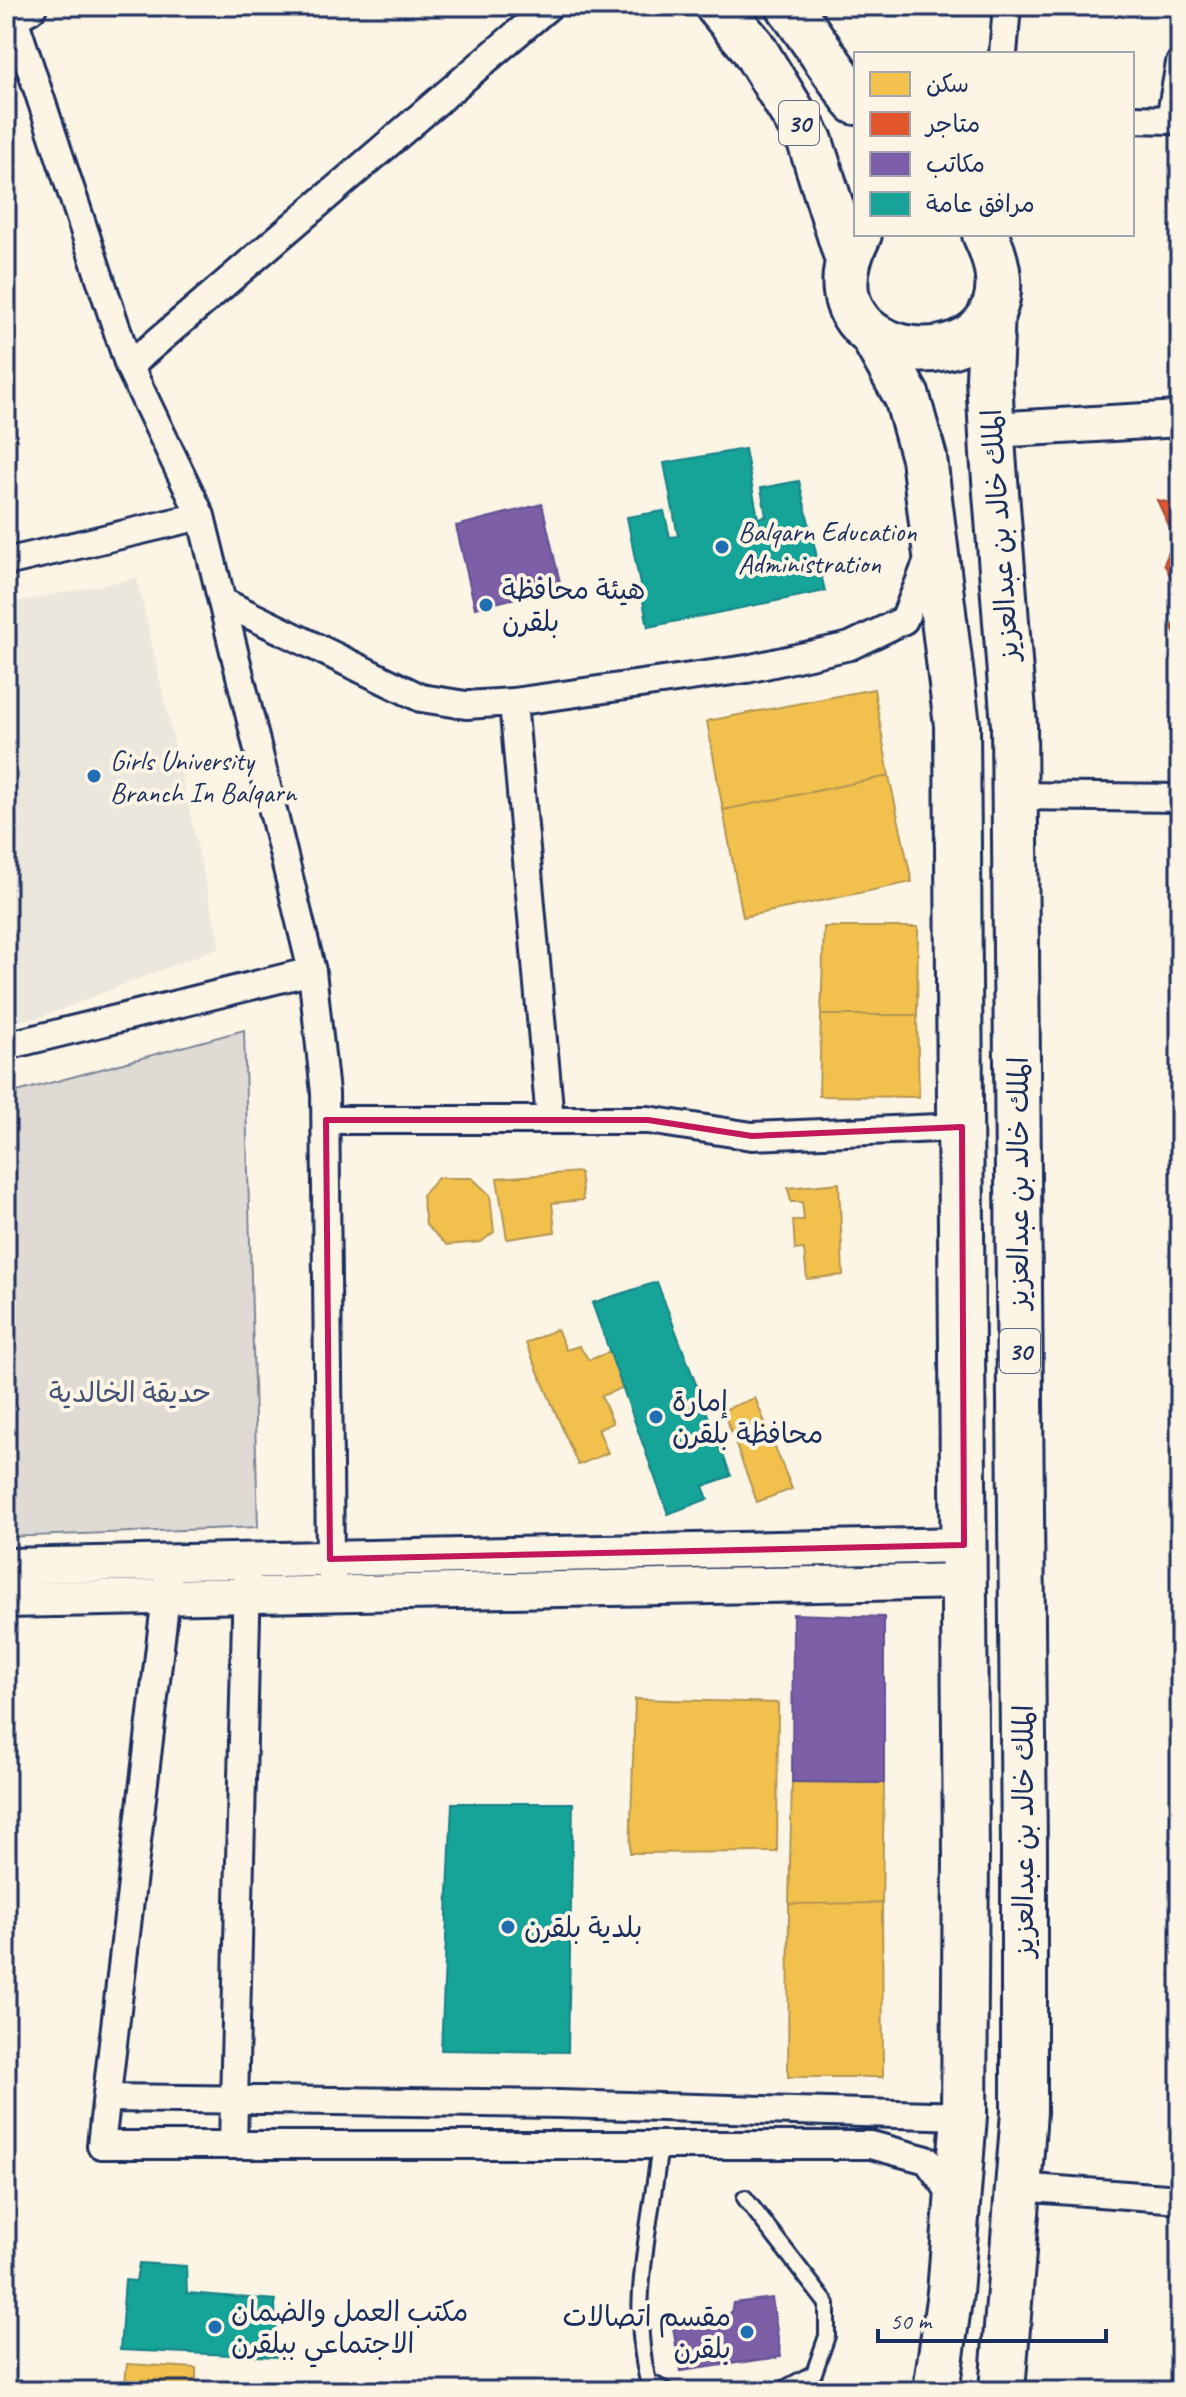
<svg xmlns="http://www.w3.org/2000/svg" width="1186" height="2397" font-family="Caveat,'Playpen Sans Arabic',sans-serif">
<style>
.built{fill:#ece7dc}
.green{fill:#dfdbd4;stroke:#7d8599;stroke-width:2}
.homes{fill:#f2c14e;stroke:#b29553;stroke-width:2}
.shops{fill:#e4572e;stroke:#a84b3c;stroke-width:2}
.offices{fill:#7b5ea7;stroke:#5e5091;stroke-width:2}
.public{fill:#17a398;stroke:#188087;stroke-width:2}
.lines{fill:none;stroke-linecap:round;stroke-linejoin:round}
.service-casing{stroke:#1b2f5e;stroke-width:20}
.minor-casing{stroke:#1b2f5e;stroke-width:32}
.tertiary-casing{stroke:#1b2f5e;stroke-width:40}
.trunk-casing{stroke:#1b2f5e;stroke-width:50}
.service{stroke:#fcf5e5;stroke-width:14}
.minor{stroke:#fcf5e5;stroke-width:26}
.tertiary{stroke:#fcf5e5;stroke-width:34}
.trunk{stroke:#fcf5e5;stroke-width:44}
.marked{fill:none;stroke:#c2185b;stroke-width:6;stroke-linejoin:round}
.poi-dot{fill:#1f6fb2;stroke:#fcf5e5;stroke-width:3}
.labels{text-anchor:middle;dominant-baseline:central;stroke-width:8;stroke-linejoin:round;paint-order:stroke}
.shield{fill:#fcf5e5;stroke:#5e6a86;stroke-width:2}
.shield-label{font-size:26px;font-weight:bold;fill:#1b2f5e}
.poi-label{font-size:28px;fill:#1b2f5e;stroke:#fcf5e5;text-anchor:start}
.street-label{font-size:28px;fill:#1b2f5e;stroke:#fcf5e5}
.park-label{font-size:28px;fill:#425176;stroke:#fcf5e5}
</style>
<rect width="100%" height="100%" fill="#fcf5e5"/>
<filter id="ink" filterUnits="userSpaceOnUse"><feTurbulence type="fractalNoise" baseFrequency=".0125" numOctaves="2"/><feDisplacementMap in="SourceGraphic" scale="16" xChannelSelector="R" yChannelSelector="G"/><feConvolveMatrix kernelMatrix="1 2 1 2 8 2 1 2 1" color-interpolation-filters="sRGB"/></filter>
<g filter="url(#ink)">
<path class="built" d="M137 578 220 947 44 1016 6 1023V604Z"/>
<path class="green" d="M244 1030 258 1527 6 1537V1095Z"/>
<path class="homes" d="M874 689 889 776 723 810 707 721Z
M889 776 912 882 743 917 723 810Z
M824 927H918L917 1015H821Z
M821 1015H917L919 1097 819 1096Z
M580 1172 583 1200 552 1203 555 1232 507 1239 497 1178Z
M438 1178H472L490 1195 494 1232 481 1242 447 1245 426 1225 422 1195Z
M839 1183 843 1275 807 1279 804 1249 795 1250 793 1220H804L802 1202H791L788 1188Z
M557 1329 566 1350 579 1346 589 1360 610 1352 622 1388 601 1396 613 1423 598 1429 608 1453 578 1465 526 1343Z
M755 1398 792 1489 757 1502 723 1410Z
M635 1699 778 1703 777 1852 630 1853Z
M792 1782 884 1783 882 1903 789 1904Z
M882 1903 883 2077H788L789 1904Z
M127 2364 196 2368V2391H124Z"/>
<path class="shops" d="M1157 500 1180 505V645L1172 627 1176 618 1177 588 1164 564 1170 549V528Z"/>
<path class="offices" d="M542 504 561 587 475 608 456 526Z
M793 1614 884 1617V1783L792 1782Z
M772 2298 781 2357 680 2371 673 2327 731 2313 733 2303Z"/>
<path class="public" d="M745 449 758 518 766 516 761 488 799 481 825 591 648 627 627 517 664 511 670 537 678 536 664 463Z
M657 1282 731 1476 703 1486 708 1499 668 1514 592 1303Z
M452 1803H573L568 2052 441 2050Z
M139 2263 186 2266 187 2293 275 2300 276 2357 120 2350 125 2280 136 2281Z"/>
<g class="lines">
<g class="service-casing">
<path id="service" d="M660 2143C652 2220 628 2304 648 2381L666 2391
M745 2198 827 2304V2336L814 2373 780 2391"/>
</g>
<g class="minor-casing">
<path id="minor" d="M10 6 129 366 201 516 312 971 325 1093 330 1559 334 1593
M1003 54 1007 6
M1132 119 1170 120 1180 63
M129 366 549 6
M6 562 201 516
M223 602 421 698 466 705 513 702 747 669 850 646 904 620 931 553
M513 702 550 1120
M1015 796 1180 798
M6 1046 312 971
M326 1120H648L752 1136 962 1127
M168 1579 101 2145H871L927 2160 957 2201
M107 2098 560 2104 964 2116
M233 2144 247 1577
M1018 2187 1180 2199"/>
</g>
<g class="tertiary-casing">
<path id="tertiary" d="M6 19 29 6
M992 430 1180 419
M6 1566 964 1545
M6 1600 965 1581"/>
</g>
<g class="trunk-casing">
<path id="trunk" d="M718 6 752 46 810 141 847 257
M789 6 856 102
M859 234C782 383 1061 393 985 234
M992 311 989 378 993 454 1014 725 1024 1849V2112L1002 2391
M872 334 907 397 924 458 957 725 966 1856 964 2116 950 2293 936 2391"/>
</g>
<use href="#service" class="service"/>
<use href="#minor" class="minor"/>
<use href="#tertiary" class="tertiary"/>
<use href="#trunk" class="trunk"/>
</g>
</g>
<path class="marked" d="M326 1120H648L752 1136 962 1127 964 1545 330 1559Z"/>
<g class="poi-dot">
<circle cx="722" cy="547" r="8"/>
<circle cx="486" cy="605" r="8"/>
<circle cx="94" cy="776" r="8"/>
<circle cx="656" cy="1417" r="8"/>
<circle cx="508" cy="1927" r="8"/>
<circle cx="215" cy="2327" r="8"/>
<circle cx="747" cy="2332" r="8"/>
</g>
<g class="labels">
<g class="shield">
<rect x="779" y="101" width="40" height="44" rx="6"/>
<rect x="1000" y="1329" width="40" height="44" rx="6"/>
</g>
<g class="shield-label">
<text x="799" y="123">30</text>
<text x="1020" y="1351">30</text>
</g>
<g class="poi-label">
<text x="738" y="531">Balqarn Education<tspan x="738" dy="32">Administration</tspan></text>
<text x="502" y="589">هيئة محافظة<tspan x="502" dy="32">بلقرن</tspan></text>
<text x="110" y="760">Girls University<tspan x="110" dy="32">Branch In Balqarn</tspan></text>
<text x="672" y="1401">إمارة<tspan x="672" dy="32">محافظة بلقرن</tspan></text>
<text x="524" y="1927">بلدية بلقرن</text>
<text x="231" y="2311">مكتب العمل والضمان<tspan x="231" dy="32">الاجتماعي ببلقرن</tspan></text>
<text x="731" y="2316" text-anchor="end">مقسم اتصالات<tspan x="731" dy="32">بلقرن</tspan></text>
</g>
<g class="street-label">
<text transform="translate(1000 535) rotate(-94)">الملك خالد بن عبدالعزيز</text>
<text transform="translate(1018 1183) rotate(-90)">الملك خالد بن عبدالعزيز</text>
<text transform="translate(1023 1831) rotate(-90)">الملك خالد بن عبدالعزيز</text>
</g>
<g class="park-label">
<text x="130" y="1392">حديقة الخالدية</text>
</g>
</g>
<rect width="1186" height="2397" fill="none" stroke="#fcf5e5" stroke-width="32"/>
<rect x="16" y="16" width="1154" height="2365" fill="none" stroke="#1b2f5e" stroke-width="3" filter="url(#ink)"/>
<rect x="854" y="52" width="280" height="184" fill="#fcf5e5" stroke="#a2a6af" stroke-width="2"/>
<rect x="870" y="72" width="40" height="24" fill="#f2c14e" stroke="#a2a6af" stroke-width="2"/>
<text x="926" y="92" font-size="24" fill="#1b2f5e">سكن</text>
<rect x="870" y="112" width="40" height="24" fill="#e4572e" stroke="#a2a6af" stroke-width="2"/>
<text x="926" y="132" font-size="24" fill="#1b2f5e">متاجر</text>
<rect x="870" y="152" width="40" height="24" fill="#7b5ea7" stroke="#a2a6af" stroke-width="2"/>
<text x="926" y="172" font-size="24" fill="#1b2f5e">مكاتب</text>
<rect x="870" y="192" width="40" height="24" fill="#17a398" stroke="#a2a6af" stroke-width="2"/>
<text x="926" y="212" font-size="24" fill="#1b2f5e">مرافق عامة</text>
<path d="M878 2329v12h228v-12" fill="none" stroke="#1b2f5e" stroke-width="4"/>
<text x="890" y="2329" font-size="24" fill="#1b2f5e" stroke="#fcf5e5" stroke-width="6" paint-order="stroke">50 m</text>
</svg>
